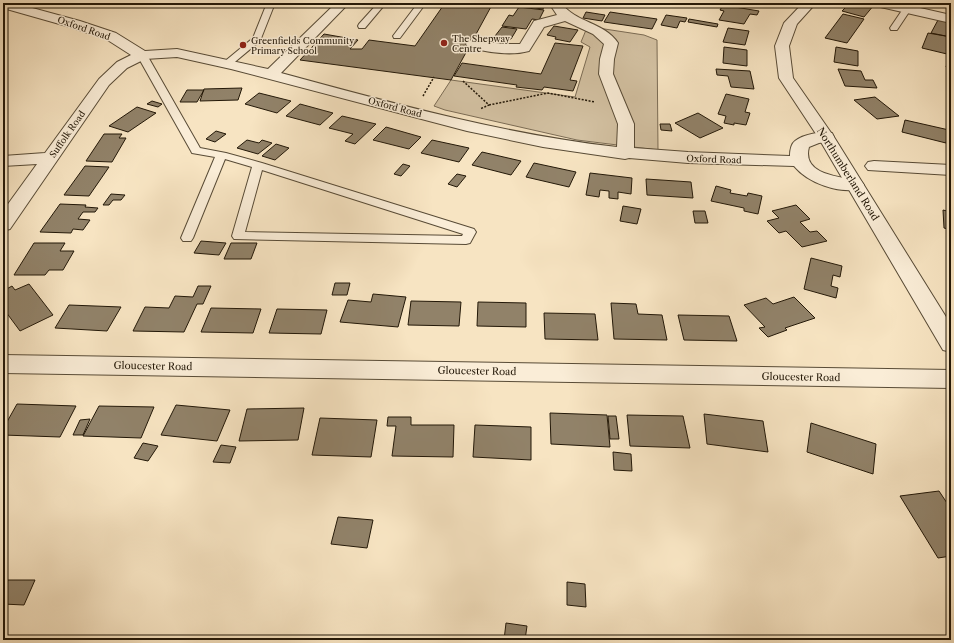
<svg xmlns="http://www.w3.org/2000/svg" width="954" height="643" font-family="'Libre Caslon Text',serif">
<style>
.green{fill:#d3c1a2;stroke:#7b6c55}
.building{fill:#918269;stroke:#231808}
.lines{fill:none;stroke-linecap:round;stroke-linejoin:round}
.service-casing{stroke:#584b36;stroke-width:2}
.minor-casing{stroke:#584b36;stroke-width:2}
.tertiary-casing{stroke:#584b36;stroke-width:2}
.path{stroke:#231808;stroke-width:1.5;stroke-dasharray:2 1.5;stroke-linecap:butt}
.service{fill:#faedd7;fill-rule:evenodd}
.minor{fill:#faedd7;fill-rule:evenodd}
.tertiary{fill:#faedd7;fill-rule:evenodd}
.poi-dot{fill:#8f2418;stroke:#faedd7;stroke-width:1.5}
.labels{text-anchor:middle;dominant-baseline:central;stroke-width:3;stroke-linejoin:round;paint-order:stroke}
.far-street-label{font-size:9px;fill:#231808;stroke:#faedd7}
.far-poi-label{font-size:9px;fill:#231808;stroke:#faedd7;text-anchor:start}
.street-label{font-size:10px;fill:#231808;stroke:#faedd7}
</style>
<rect width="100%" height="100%" fill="#f7e4c2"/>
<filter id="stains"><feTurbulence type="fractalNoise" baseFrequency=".005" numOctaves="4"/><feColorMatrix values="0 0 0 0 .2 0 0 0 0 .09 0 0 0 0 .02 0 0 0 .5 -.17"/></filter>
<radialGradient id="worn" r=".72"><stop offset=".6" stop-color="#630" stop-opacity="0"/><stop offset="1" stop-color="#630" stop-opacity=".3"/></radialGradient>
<path class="green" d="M598 28 644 35 657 40 658 150 577 140 445 110 434 106 451 80 575 97 590 47 581 42 586 30Z"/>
<path class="building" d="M445 3H493L451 80 300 60 324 34 358 40 350 49H362L369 40 415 46Z
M521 3H546L543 9 519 6Z
M743 3H760L763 5 762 7Z
M850 3H865L874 5 864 17 842 11Z
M723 5 759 11 757 15 750 14 744 24 719 20 724 11 720 10Z
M519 7 544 10 539 20 532 19 526 29 502 26 509 15 513 16Z
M586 12 605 15 602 21 583 18Z
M610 12 657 19 652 29 604 22Z
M843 14 864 19 847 43 825 38Z
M666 15 687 18 685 22 680 21 677 28 661 25Z
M689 19 718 24 717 27 688 22Z
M938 20 951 23V37L931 33Z
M554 26 578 30 570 42 555 39 556 37 547 35Z
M502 27 517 29 511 39 495 36Z
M728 28 749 31 745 45 723 42Z
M928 33 951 37 947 54 922 48Z
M555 43 583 46 570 80 577 81 573 91 544 87 542 90 516 87 517 85 454 76 462 63 541 74Z
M724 47 747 50V66L723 63Z
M836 47 858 51V66L834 62Z
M949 57 951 58V68L946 67Z
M716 69 750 71 754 89 731 87 728 76 717 75Z
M838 69 861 71 865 80H873L877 88 845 86Z
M242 88 238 100 200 101 204 89Z
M187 90H204L197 102H180Z
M259 93 291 101 277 113 245 104Z
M726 94 749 99 745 112 750 113 746 125 734 123V125L724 123 726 116 718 114Z
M875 97 899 116 877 119 854 100Z
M152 101 162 104 158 107 147 104Z
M300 104 333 113 320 125 286 116Z
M137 107 156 113 128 132 109 126Z
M698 113 723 128 700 138 675 123Z
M342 116 376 124 355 144 345 141 353 134 329 128Z
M905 120 949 130 946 143 902 132Z
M660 124H670L672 131 661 130Z
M386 127 421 137 409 149 373 140Z
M216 131 226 134 215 142 206 139Z
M104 134H122L119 138H126L112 162 86 161Z
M247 140 259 143 262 140 272 143 258 154 237 148Z
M432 140 469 148 459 162 421 153Z
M276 144 289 148 275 160 262 156Z
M482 152 521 161 511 175 472 165Z
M534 163 576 172 569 187 526 177Z
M403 164 410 166 401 176 394 174Z
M85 166 109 167 89 196 64 195Z
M590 173 632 178 631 194 618 192V199L609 198V191L600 190 599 197 586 195Z
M457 174 466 176 457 187 448 184Z
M646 179 691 182 693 198 647 195Z
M716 186 731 190 730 193 747 196 748 193 762 196 758 214 744 211V208L711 201Z
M111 194 125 195 121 200H113L109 205H103Z
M60 204 86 205 85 207 98 208 95 212H83L78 219 90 220 83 230 73 229 71 233 40 232Z
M796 205 810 219 800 222 810 232 817 231 827 241 802 247 786 231 779 233 767 221 779 218 772 211Z
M623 206 641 209 637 224 620 221Z
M943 210 951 212V230L944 228Z
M693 211H705L708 223H695Z
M201 241 226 243 219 255 194 253Z
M34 243H65L60 251H74L63 270H49L45 275H14Z
M231 243H257L251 259H224Z
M811 258 842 266 840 277 833 275 831 286 838 288 836 298 804 289Z
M335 283H350L347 295H332Z
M29 284 53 315 20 331 3 308V291L12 286 15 290Z
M198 286H211L203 304H197L184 332 133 331 145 307 169 308 175 296 193 297Z
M373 294 406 297 398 327 340 322 348 300 371 302Z
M794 297 815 318 785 328 787 330 768 337 759 328 765 327 744 305 766 298 773 304Z
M411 301 461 302 459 326 408 325Z
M478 302 526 303V327L477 326Z
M611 303 636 304 638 314 662 315 667 340 614 339Z
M69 305 121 307 107 331 55 328Z
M211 308 261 309 253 333 201 332Z
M277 309 327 310 321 334 269 333Z
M544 313 595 314 598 340 545 339Z
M678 315 729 316 737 341 684 340Z
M17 404 76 406 60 437 3 435V429Z
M176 405 230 410 217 441 161 435Z
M99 406 154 407 141 438 83 436Z
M304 408 298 440 239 441 247 409Z
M550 413 607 415 610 447 551 444Z
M704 414 763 421 768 452 707 444Z
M627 415 683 416 690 448 630 446Z
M608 416H616L619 439H610Z
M388 417H411V425H454L453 457 392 456 396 426H387Z
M320 418 377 420 371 457 312 455Z
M90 419 83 435H73L80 420Z
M811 423 876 444 873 474 807 452Z
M475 425 531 427V460L473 457Z
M143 443 158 446 148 461 134 458Z
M221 445 236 447 230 463 213 462Z
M613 452 631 454 632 471 614 470Z
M939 491 951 509V556L938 558 900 496Z
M338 517 373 520 367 548 331 544Z
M8 580H35L24 605 3 604V591Z
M567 582 585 584 586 607 567 605Z
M506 623 527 626 525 640H504Z"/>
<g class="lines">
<g class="service-casing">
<path id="service" d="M267 3H275L260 41 230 66H224L222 64 224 62 253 38Z
M378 3H386L365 28H359L358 26 359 24Z
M418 3H426L400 38H394L393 36Z
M635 3H643L641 7H635Z
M907 3H915L897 30H891L890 28Z
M142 52 147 55 200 148 226 153 262 163 474 229 476 232 470 243 466 244 234 239 232 236 252 167 225 159 193 238 191 241H183L181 238 215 157 192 153 191 151 137 55ZM262 170 463 234 462 236 245 232Z"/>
</g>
<g class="minor-casing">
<path id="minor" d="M3 3H14L80 21 116 33 145 51 177 49 268 69 336 3H349L281 73C392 103 502 134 617 147L618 124 599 74 600 59 604 44 593 34 565 21 544 27 529 51C511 56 486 52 468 47L466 44 468 41 473 40 503 44H520L534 21 557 15 549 3H561C576 23 604 22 618 43L614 59 613 74 634 124V148L688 152 790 156C790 151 791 144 795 141 803 134 822 131 832 133L834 137 832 141 819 143 809 147C801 176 843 177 861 181L864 185 861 189C839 194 808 183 794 166L688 163 629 158 625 159 543 147 467 131 231 69 177 57 145 59 127 68 109 85 10 229 3 231V211L37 164 3 166V156L45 153 99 79 117 62 131 55 106 39 70 27 3 8Z
M875 3H898L951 15V23L876 6Z
M874 161 951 165V175L868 170 865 166 868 162Z
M3 355 951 370V388L3 373Z"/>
</g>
<g class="tertiary-casing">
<path id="tertiary" d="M803 3H816L797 24 789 46 793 78 834 137 951 325V352L943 350 818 137 779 78 775 46 784 23Z"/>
</g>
<path class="path" d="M463 81 489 105 480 109
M423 96 434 77
M489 105 548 93 595 102"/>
<use href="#service" class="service"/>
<use href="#minor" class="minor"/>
<use href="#tertiary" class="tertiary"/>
</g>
<g class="poi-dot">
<circle cx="444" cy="43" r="4"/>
<circle cx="243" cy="45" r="4"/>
</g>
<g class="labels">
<g class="far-street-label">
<text transform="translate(84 28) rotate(19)">Oxford Road</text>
<text transform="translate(395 107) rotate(15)">Oxford Road</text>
<text transform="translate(67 134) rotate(-55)">Suffolk Road</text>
<text transform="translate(714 159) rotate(2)">Oxford Road</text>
</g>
<g class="far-poi-label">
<text x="452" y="38">The Shepway<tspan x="452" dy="10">Centre</tspan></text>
<text x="251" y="40">Greenfields Community<tspan x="251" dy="10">Primary School</tspan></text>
</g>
<g class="street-label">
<text transform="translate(848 174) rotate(58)">Northumberland Road</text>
<text transform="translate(153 366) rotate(1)">Gloucester Road</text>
<text transform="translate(477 371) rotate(1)">Gloucester Road</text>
<text transform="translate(801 377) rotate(1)">Gloucester Road</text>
</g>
</g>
<rect width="954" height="643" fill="none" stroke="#f7e4c2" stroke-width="16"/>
<rect x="4" y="4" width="946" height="635" fill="none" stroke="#231808" stroke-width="2"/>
<rect x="8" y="8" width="938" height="627" fill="none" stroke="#231808"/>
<rect width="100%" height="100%" filter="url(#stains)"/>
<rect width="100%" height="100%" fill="url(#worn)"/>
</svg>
